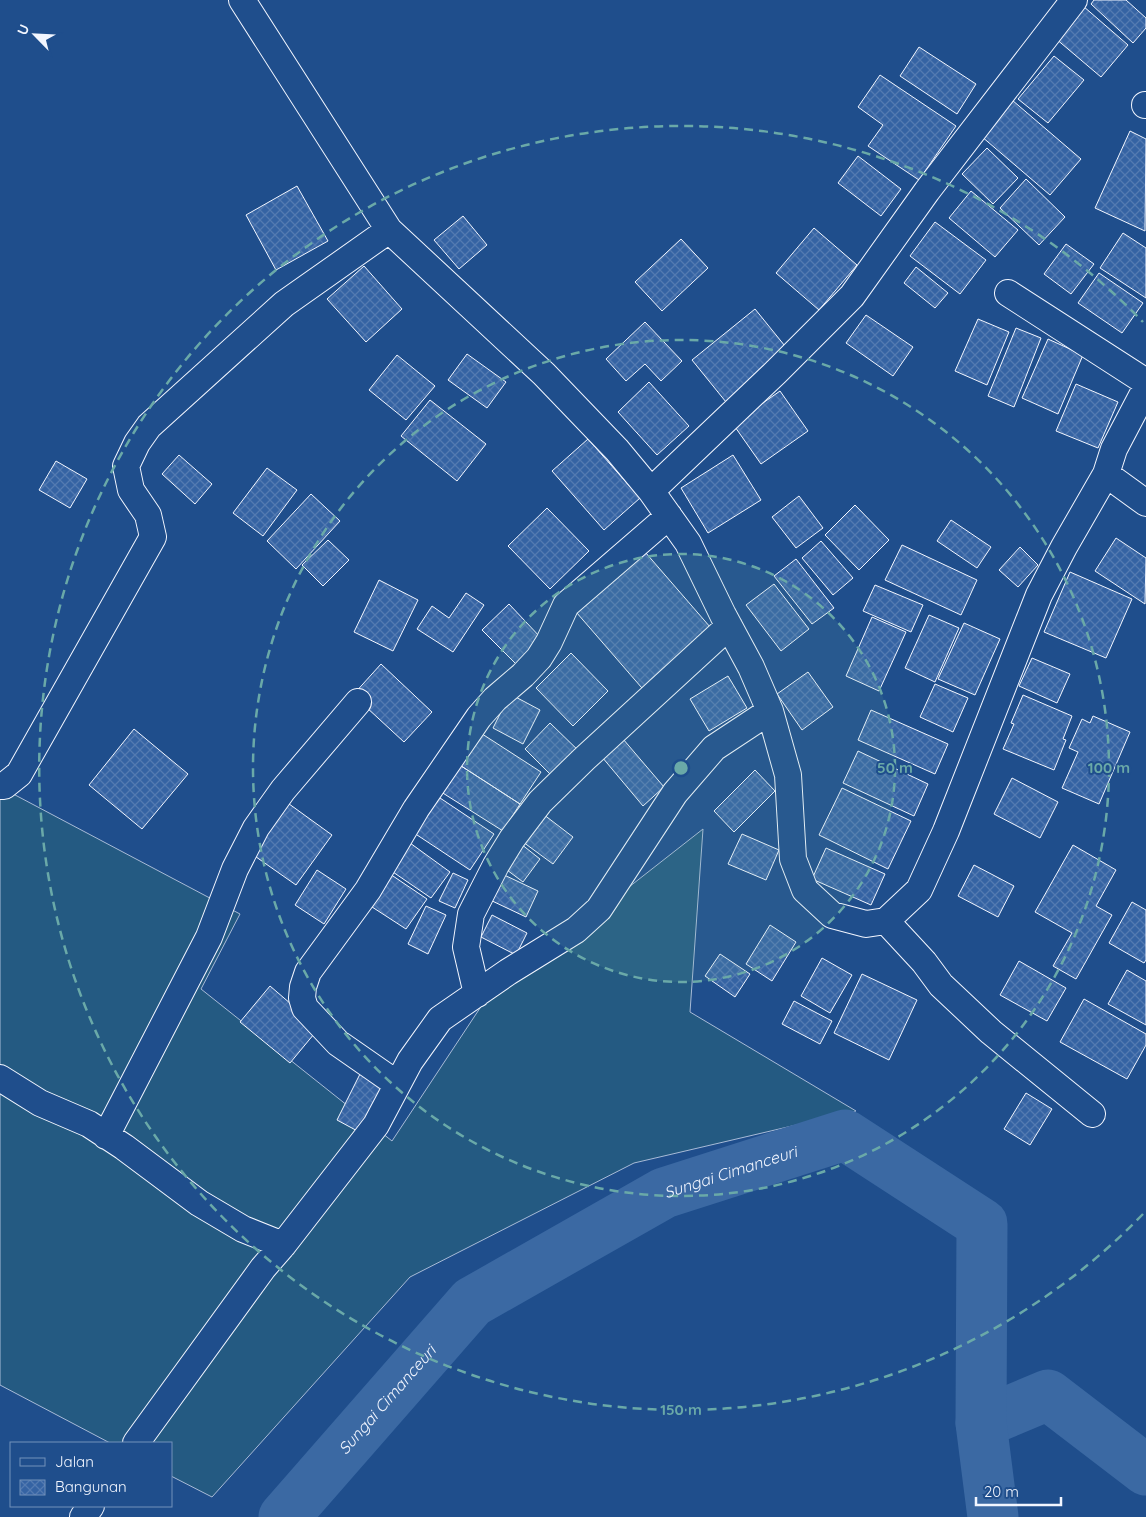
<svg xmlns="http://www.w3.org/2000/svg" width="1146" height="1517" font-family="Quicksand,sans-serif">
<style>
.grass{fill:#245a82;stroke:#a8bbd7}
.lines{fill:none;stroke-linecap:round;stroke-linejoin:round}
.river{stroke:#3b69a3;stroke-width:51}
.building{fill:url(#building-cross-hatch);stroke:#f2f6ff}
.street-casing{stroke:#f2f6ff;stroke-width:28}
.street{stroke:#1f4e8c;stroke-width:26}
.ring{fill:none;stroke:#6aa9a8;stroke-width:2.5;stroke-dasharray:9 6}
.labels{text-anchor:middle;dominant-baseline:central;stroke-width:4;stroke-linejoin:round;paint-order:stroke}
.water-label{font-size:16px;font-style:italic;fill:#f2f6ff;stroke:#1f4e8c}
.centre{fill:#6aa9a8;stroke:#1f4e8c;stroke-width:2.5}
.ring-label{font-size:15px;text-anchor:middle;font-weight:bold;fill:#6aa9a8;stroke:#1f4e8c;stroke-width:4;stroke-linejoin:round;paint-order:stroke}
</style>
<defs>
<pattern id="building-cross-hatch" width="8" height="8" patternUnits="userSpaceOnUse" patternTransform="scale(1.25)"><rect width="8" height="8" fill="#3563a3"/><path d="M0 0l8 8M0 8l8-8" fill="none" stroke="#537ab1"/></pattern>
</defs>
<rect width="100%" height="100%" fill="#1f4e8c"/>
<path class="grass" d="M0 787 240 914 201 989 392 1141 486 999 703 829 690 1012 856 1111 634 1163 410 1277 212 1497 171 1476V1443H110L0 1385Z"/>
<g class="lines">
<g class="river">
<path d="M981 1423 1048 1395 1146 1470"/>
<path id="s1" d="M284 1517 472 1302 664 1193 845 1135 982 1224 981 1423 993 1517"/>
</g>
</g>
<path class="building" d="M1094 0H1126L1146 18V28L1133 43 1091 4Z
M1083 6 1128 45 1101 77 1055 38Z
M919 47 976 84 957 114 900 76Z
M1054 56 1084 80 1048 123 1018 99Z
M880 75 956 126 919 180 868 146 883 125 858 107Z
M1012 100 1081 159 1050 195 981 136Z
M1130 131 1146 139 1145 231 1095 208Z
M987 148 1018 178 993 204 962 174Z
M858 156 901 189 881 216 838 183Z
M1026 179 1065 217 1039 245 1000 208Z
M297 186 328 241 276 270 246 215Z
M971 191 1018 230 995 257 949 218Z
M463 216 487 245 459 269 434 240Z
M935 222 986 260 960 294 910 256Z
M814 228 857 265 819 310 776 273Z
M1123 233 1146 248V298L1100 268Z
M681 239 708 268 662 311 635 282Z
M1066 244 1094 264 1071 294 1044 274Z
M364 266 402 309 366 342 327 299Z
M916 267 948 293 935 308 904 283Z
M1099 273 1143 303 1122 333 1078 303Z
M755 309 789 351 726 402 692 360Z
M866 315 913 347 893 376 846 343Z
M978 319 1009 332 987 385 955 371Z
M645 322 682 361 661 381 645 364 626 381 606 359Z
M1016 328 1041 338 1014 407 988 396Z
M1048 339 1083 355 1058 414 1022 398Z
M467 354 506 382 487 408 448 380Z
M397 355 435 386 406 420 369 390Z
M649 382 689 426 657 455 618 412Z
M1076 384 1118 402 1098 448 1056 431Z
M780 391 808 431 761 464 733 424Z
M430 400 486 444 457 481 401 436Z
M588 439 640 498 604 530 552 471Z
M179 455 212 484 195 504 162 474Z
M733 455 761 500 708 533 681 488Z
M56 461 87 479 70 508 39 490Z
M267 468 297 490 263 536 233 513Z
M311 494 340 521 296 569 267 541Z
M799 496 823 528 796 548 772 517Z
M855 505 889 540 859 570 825 535Z
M547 508 589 551 550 589 508 546Z
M951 520 991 547 977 568 937 541Z
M1116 538 1146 558 1145 604 1095 571Z
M328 540 349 560 323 586 302 565Z
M821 541 853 578 833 595 802 558Z
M639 545 717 635 648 695 570 605Z
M902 545 977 580 961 615 885 580Z
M1020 547 1038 565 1018 587 999 570Z
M796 559 834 608 812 624 774 576Z
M1070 572 1132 599 1106 658 1044 632Z
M379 580 418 600 393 651 354 632Z
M774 584 809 629 781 651 746 605Z
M875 585 923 605 911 632 863 611Z
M466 593 484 605 453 652 417 629 432 606 449 618Z
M509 604 542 639 516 664 482 630Z
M929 615 959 628 935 682 905 668Z
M872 617 906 632 879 691 846 676Z
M964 623 1000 639 975 695 938 679Z
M571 653 608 691 573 726 536 688Z
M1032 658 1070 674 1057 703 1019 686Z
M381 664 432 712 404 742 353 695Z
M808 672 833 707 802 730 777 694Z
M728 676 747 708 709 731 690 699Z
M935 684 968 698 953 732 920 717Z
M510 694 540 710 523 744 493 728Z
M1023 695 1072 716 1063 739 1066 740 1054 770 1003 749 1014 724 1011 723Z
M871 710 948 744 935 774 858 740Z
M1093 716 1130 732 1099 804 1062 788 1078 752 1069 748 1082 719 1090 723Z
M550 723 584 756 558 782 525 749Z
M134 729 188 774 142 829 89 785Z
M476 730 541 772 520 804 455 762Z
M623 739 664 787 643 806 602 757Z
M858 751 928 784 914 816 843 783Z
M455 762 520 804 503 831 438 790Z
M755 770 775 791 734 832 714 811Z
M1012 778 1058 802 1040 838 994 814Z
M842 788 911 821 888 869 819 835Z
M431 792 494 834 470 870 408 829Z
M285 801 332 835 296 885 249 852Z
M543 814 573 837 553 864 523 842Z
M742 834 779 850 766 880 728 864Z
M410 843 450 872 431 898 390 870Z
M521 844 540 859 523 882 503 867Z
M1073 845 1116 870 1096 906 1112 915 1076 979 1053 966 1072 933 1035 912Z
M826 848 885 874 871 905 812 879Z
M974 865 1014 886 998 917 958 896Z
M317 870 346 889 324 924 295 905Z
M453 873 468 880 455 908 439 901Z
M500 873 538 891 526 917 488 899Z
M390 874 427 899 406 929 369 905Z
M1132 902 1146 910V960L1144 963 1109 943Z
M426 906 446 915 428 954 408 944Z
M492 915 527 933 516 955 481 937Z
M770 925 796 942 772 981 746 964Z
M720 954 750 974 735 997 705 976Z
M822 958 852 975 830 1013 801 996Z
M1019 961 1066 988 1047 1021 1000 995Z
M1127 970 1146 981V1025L1108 1004Z
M862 974 917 1000 889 1060 834 1033Z
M270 986 319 1028 290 1063 240 1022Z
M1084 999 1146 1034V1045L1127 1079 1060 1042Z
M794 1001 832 1021 820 1044 782 1024Z
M361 1072 387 1085 363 1134 337 1120Z
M1026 1093 1052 1109 1030 1145 1004 1129Z"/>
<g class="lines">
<g class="street-casing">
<path id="street" d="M242 0 389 230 544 374 617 450 651 491 688 543 723 615 751 667 770 711 788 775 793 859 805 890 832 915 866 924 886 921 919 890 946 831 1039 595 1064 547 1106 474 1114 449 1146 388
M1145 105H1146
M1008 293 1146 382
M1106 474 1146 503
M651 491 776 372 852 296 927 191 1074 0
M0 786H4L19 774 153 537 148 515 131 490 126 466 137 443 149 426 284 304 389 230
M886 921 924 962 941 985 991 1032 1092 1114
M477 994 466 947 471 914 496 865 512 839 540 802 584 759 729 626
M0 1078 40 1103 89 1124 124 1147 199 1203 243 1229 283 1245
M397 1084 338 1043 305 1008 302 998 303 987 308 972 368 890 416 809 479 717 495 699 523 675 539 658 549 642 566 605 669 516
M106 1136 209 937 235 869 256 828 283 790 358 702
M136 1443 263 1268 283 1245 376 1125 410 1061 440 1019 508 972 576 930 599 909 675 793 714 748 770 711
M83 1517 91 1506"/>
</g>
<use href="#street" class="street"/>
</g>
<circle cx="681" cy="768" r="214" fill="#6aa9a8" fill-opacity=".12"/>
<g class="ring">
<circle cx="681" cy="768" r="214"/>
<circle cx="681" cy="768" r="428"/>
<path d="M1143 1214A642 642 0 1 1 1143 322"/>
</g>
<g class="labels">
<g class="water-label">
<text stroke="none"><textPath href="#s1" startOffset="576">Sungai Cimanceuri</textPath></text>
<text stroke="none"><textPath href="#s1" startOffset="156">Sungai Cimanceuri</textPath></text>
</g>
</g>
<circle cx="681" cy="768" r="8" class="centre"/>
<g class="ring-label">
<text x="895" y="773">50 m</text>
<text x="1109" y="773">100 m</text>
<text x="681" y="1415">150 m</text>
</g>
<rect x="10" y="1442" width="162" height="65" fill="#1f4e8c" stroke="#7391ba"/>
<rect x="20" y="1458" width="25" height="8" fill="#1f4e8c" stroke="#7391ba"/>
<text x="55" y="1467" font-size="15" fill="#f2f6ff">Jalan</text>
<rect x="20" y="1480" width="25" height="15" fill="url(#building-cross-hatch)" stroke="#7391ba"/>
<text x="55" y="1492" font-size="15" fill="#f2f6ff">Bangunan</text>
<g transform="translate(35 35) rotate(294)" stroke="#1f4e8c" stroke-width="4" paint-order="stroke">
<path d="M0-4L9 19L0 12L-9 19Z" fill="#f2f6ff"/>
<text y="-8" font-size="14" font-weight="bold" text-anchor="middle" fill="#f2f6ff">U</text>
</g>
<path d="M976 1497v8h85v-8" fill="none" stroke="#f2f6ff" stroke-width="2.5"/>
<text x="984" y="1497" font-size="15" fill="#f2f6ff" stroke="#1f4e8c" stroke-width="4" paint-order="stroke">20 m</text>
</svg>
